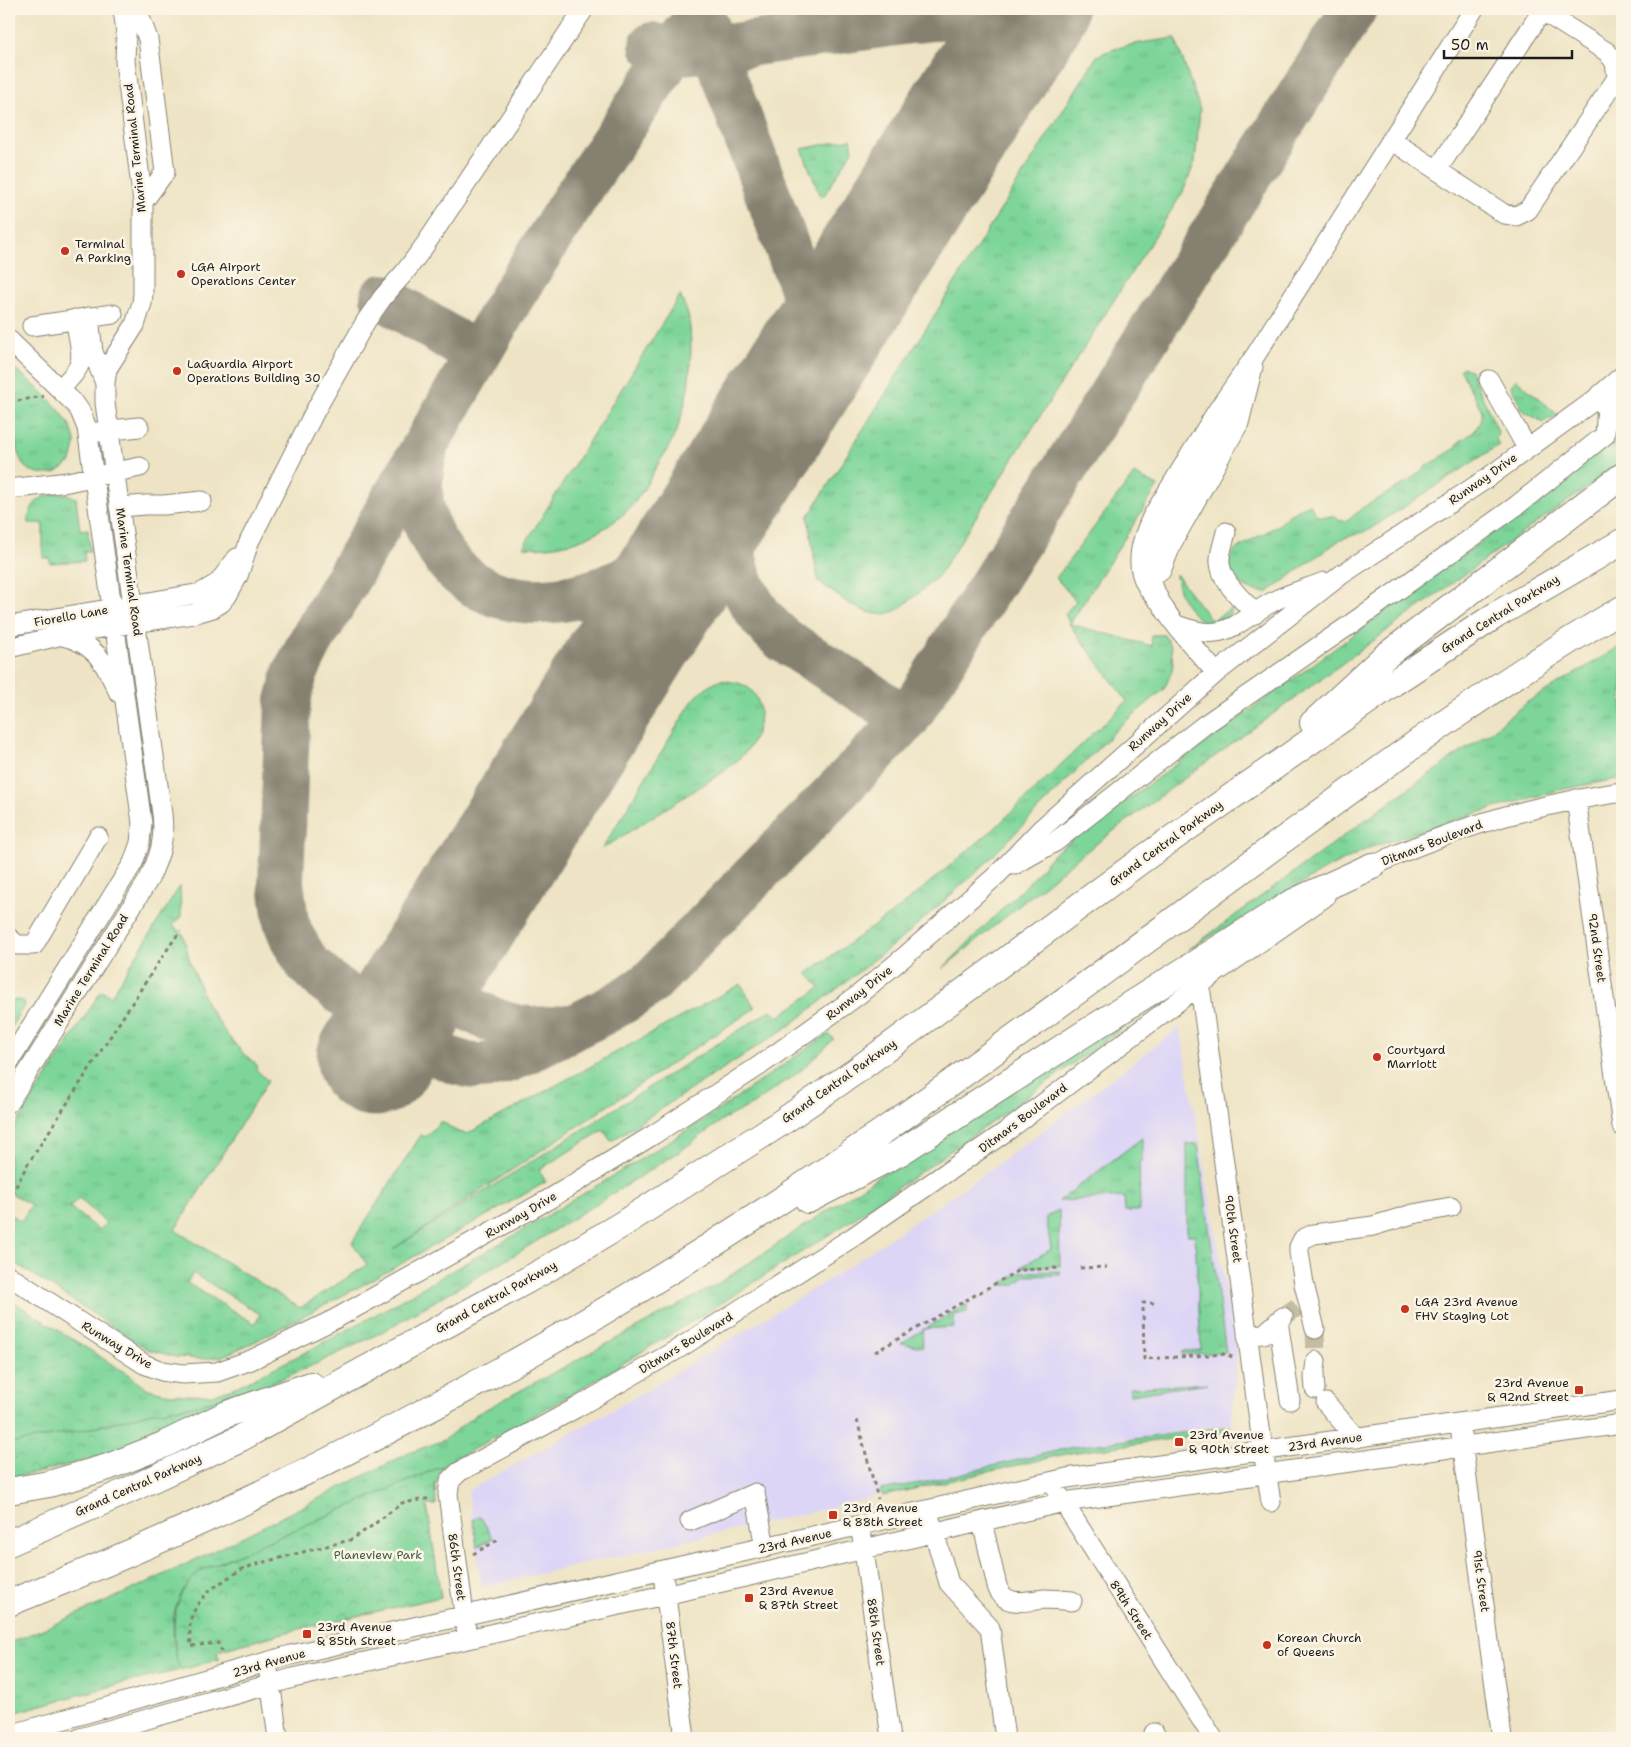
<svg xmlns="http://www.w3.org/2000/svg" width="1631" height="1747" font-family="'Shantell Sans',sans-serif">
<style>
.built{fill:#ddd5f6}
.grass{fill:url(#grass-tufts);stroke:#4c785b;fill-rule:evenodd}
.park{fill:url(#park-crowns);stroke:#4c785b}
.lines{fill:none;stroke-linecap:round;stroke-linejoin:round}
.taxiway{stroke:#858070;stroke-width:46}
.runway{stroke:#858070;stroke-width:115}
.minor-tunnel{stroke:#c4bca3;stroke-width:19;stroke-dasharray:19 9;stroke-linecap:butt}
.minor-casing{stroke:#858070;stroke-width:21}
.highway-casing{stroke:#858070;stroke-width:28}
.path{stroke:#858070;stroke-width:3;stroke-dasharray:4 4;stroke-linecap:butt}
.minor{stroke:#fff;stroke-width:19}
.highway{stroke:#fff;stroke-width:26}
.poi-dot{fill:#c8321e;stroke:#fcf5e5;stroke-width:2}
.labels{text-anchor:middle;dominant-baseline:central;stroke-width:5;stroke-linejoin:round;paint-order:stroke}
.street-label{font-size:12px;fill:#1c1c1c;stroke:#fcf5e5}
.poi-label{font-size:12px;fill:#1c1c1c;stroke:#fcf5e5;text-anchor:start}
.park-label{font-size:12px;fill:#3e5d48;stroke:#fcf5e5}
</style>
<defs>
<pattern id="grass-tufts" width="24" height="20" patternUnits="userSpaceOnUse" patternTransform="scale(1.25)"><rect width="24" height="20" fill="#7dd59a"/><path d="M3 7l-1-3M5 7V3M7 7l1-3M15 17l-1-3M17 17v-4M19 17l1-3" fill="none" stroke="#6bb684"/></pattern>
<pattern id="park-crowns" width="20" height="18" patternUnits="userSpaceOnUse" patternTransform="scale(1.25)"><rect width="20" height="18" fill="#7dd59a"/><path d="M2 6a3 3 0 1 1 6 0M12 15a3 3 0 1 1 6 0" fill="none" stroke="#6bb684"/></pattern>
</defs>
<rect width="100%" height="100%" fill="#fcf5e5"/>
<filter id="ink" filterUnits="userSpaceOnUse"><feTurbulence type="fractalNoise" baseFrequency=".02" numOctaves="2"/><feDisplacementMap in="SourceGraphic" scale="10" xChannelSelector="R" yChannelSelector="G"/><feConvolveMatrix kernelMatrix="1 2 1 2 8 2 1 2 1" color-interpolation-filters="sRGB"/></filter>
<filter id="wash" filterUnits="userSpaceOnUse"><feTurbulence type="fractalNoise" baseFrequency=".0096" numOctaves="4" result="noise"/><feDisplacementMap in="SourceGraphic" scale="20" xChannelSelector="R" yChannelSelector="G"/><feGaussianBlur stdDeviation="1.12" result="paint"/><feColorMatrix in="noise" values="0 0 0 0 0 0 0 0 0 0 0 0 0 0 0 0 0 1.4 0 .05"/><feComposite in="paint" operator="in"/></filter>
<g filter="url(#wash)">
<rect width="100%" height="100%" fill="#eee4c5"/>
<path class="built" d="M1180 1027 1237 1354 1231 1424 1069 1448 825 1509 482 1587 468 1491 646 1391 833 1277 1000 1163Z"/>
<path class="grass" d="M1175 38 1200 109 1195 162 1183 192 939 575C926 586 914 598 900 608 872 627 840 597 818 581L808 517 1097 56C1121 44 1148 42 1175 38Z
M851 139 853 150 823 197 819 194 802 149Z
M680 295C683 303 688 312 689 320 694 354 689 405 674 436 669 448 661 459 655 469 649 480 643 492 635 502 608 534 565 551 523 547Z
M9 364C29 381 74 414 75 443 75 449 72 456 71 462 66 465 60 471 55 473 47 475 31 473 25 467 11 450 9 387 9 364Z
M1463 367 1470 370 1496 427 1498 433 1496 439 1499 445 1367 531 1341 539 1268 592C1256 593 1242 588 1234 578 1231 574 1230 567 1228 562L1235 550 1280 524 1289 515 1309 504 1317 516 1335 517 1340 521 1349 520 1362 508 1409 481 1428 465 1438 460 1443 455 1455 449 1459 442 1471 434 1480 423 1482 411 1460 369Z
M1516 379 1558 415 1543 422 1523 411 1511 386Z
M1622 421V464L1536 523 1421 606 1155 800 1076 859 942 969 1033 878 1053 854 1518 515 1611 442Z
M1134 474 1158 486 1070 624 1152 646 1151 635H1164L1171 647 1173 663 1172 671 1164 689 1120 726 983 866 907 934 792 1024 611 1141 603 1130 539 1170 546 1182 374 1279 256 1341 221 1357 201 1359 176 1357 147 1349 9 1259V1214L21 1221 31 1205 9 1192V1136L101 991 111 996 180 886 181 916 173 926 183 934 190 962 207 1005 228 1036 244 1054 257 1065 256 1069 268 1081 175 1230 300 1308 367 1265 352 1242 421 1135 425 1137 441 1121 458 1132 467 1134 741 984 755 1008 393 1249 771 1010 778 1017 820 988 807 973 898 909 996 827 1127 701 1070 625 1065 614 1076 601 1056 578ZM79 1198 106 1223 98 1230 70 1207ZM193 1273 260 1314 255 1324 187 1283Z
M56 493 67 494 76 498 80 530 88 529 90 551H84L85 561 50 563V558H43V523H28C30 504 37 498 56 493Z
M1176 574 1212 621 1234 606C1216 649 1176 606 1176 574Z
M1622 645V778L1559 790 1470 815 1369 848 1330 867 1188 950 1412 786 1489 733 1526 703Z
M721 680C731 682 742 682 750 689 766 704 760 730 750 746 743 757 732 765 722 773L602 849 693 700 705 688Z
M18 1000 23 1001 24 1006 9 1030V1001Z
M1126 1016 1136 1018 996 1119 852 1220 712 1309 578 1391 443 1466 218 1563C211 1567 200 1571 194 1577 186 1584 175 1605 174 1615 172 1629 174 1659 181 1670L119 1684 9 1714V1643C146 1588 277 1519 409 1453L444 1440 475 1415 716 1285 915 1152Z
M828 1034 834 1039 802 1070 753 1104 724 1119 679 1152 516 1254 380 1333 320 1362 261 1388 236 1395 193 1406 153 1412 84 1430 9 1444V1299L129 1375 145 1388 164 1393 189 1395H212L238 1386 306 1352 375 1315 518 1233 636 1162 714 1113Z
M1142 1138V1162H1139L1140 1211H1125L1124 1197 1059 1201Z
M1187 1144H1198L1226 1353 1182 1354 1183 1351 1201 1350 1195 1235H1187Z
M1059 1210 1060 1266 1021 1267 1051 1249 1046 1217Z
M1060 1271V1275L1024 1276 1014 1285H1000L1021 1272Z
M967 1304V1312L954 1315V1327L922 1329 923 1347 901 1343Z
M1208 1383 1130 1395V1388Z
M1231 1426 1228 1431 1070 1453 883 1496 880 1490 926 1482 1069 1448Z
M480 1516 493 1538 477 1547 473 1520Z"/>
<path class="park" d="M261 1388 121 1451 36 1473 9 1478V1444L84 1430 153 1412 193 1406Z
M443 1466 435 1485 436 1505H427L441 1597 295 1630 217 1651 219 1659 181 1670C176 1662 175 1653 175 1643 172 1613 177 1589 202 1570Z"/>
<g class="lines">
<path class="taxiway" d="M702 9 576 196 511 298 310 643 295 673 288 701 281 883 286 922 292 937 307 963 325 980 345 995 442 1056C453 1061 465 1066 478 1066 503 1066 528 1050 550 1039 584 1022 620 1006 650 983L907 719 1354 9
M703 19 822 342
M652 45 671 53 713 49 995 9
M383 297 477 355
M425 451C415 486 420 522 441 552 485 617 570 609 632 576 662 560 688 536 713 514
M744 465C739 484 734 503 732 522 728 567 749 612 784 640L907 719
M423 980C471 1009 507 1039 567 1027"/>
<path class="runway" d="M374 1059 713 514 1030 9"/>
</g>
</g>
<g filter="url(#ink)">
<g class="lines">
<path class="minor-tunnel" d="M1283 1317 1297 1307
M1315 1329 1316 1361"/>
<g class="minor-casing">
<path id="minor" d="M137 9 148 39 165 172 143 202
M1391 140 1504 214 1516 216 1528 210 1617 78 1615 62 1607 52 1539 9
M1437 170 1542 11
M89 317 93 352 105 383
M32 326 113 314
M9 340 75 404 80 411 87 428 142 823 140 843 133 863 9 1062
M1489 380 1527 448
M60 389C66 382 77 373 80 363 83 351 77 332 75 319
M96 432 139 427
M9 489 68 482 140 467
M119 507 146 505H164L202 501
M1226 532C1224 542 1219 553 1220 563 1222 584 1243 599 1255 614
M1161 571 1172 543 1239 423 1253 367
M1160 602C1132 576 1137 549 1152 517L1217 411 1255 356 1474 9
M1177 625C1229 645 1235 621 1276 600 1291 593 1308 588 1324 582
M9 626 201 593 218 583 237 558
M63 636C97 644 105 664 119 693
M9 648 75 632 193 614 213 608 221 603 227 596 238 576 249 542 315 411 366 321 383 297 405 272 425 245 584 9
M1216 673C1196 648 1149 603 1151 570 1151 555 1159 540 1165 526L1232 408
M1576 799 1622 1126
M1014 865 1055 842 1203 726 1348 626 1516 506 1605 435 1608 389
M1363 873C1385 858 1411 848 1436 839 1499 815 1556 802 1622 792
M9 938 17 945H34L98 837
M1200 986 1263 1450 1271 1502
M9 1102 149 879C160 855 165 841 162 814L105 403V383L107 369 135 325 142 303 143 294V202L125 61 126 33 123 9
M9 1276 144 1364 162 1371 183 1374 217 1372 251 1360 335 1319 551 1198 653 1135 759 1066 857 996 904 957 998 874 1041 829 1216 673 1341 575 1486 479 1592 402 1622 376
M1278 1321 1290 1400
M1315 1329 1304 1284 1299 1252V1247L1303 1239 1314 1234 1373 1226 1413 1214 1451 1207
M1247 1335 1264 1334 1283 1317
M1315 1389 1314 1377 1316 1361
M1326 1403 1356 1438
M1461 1434 1502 1738
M1057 1492 1213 1738
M690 1521 755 1493 765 1548
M931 1522 949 1583 990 1628 1005 1738
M982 1522 997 1586C1004 1608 1027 1601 1044 1599 1054 1599 1063 1600 1072 1601
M862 1537 891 1738
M664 1582 685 1738
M466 1629 448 1494 450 1481 459 1472 576 1408 678 1349 853 1237 1011 1128 1217 972 1325 897
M269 1674 278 1738
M1154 1733 1157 1738
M9 1735 291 1655 1067 1478 1622 1400
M80 1738 293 1678 745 1577 1064 1502 1622 1424"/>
</g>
<g class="highway-casing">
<path id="highway" d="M1313 723 1383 658 1622 476
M808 1200 899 1153 1082 1035 1291 903 1372 866
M9 1491 49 1484 108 1467 163 1445 227 1414 311 1385
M9 1543 127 1491 241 1438 540 1273 621 1225 779 1124 856 1071 1143 859 1393 683 1496 615 1622 542
M9 1603C320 1480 615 1319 889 1127 1027 1030 1162 928 1298 829 1404 751 1509 675 1622 609"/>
</g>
<path class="path" d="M10 402 44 396
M12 1194 26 1167 154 969 180 931
M1080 1268 1107 1267
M1154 1303H1143L1144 1359 1223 1354 1233 1357
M875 1352 1019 1270 1060 1268
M857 1420 878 1499
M473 1554 498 1540
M222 1652 218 1643 191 1646 190 1635V1620L197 1605 209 1591 226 1579 242 1569 260 1563 350 1540 369 1528 402 1503 432 1498"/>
<use href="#minor" class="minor"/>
<use href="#highway" class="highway"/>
</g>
</g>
<g class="poi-dot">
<circle cx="65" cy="251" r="5"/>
<circle cx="181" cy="274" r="5"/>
<circle cx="177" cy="371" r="5"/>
<circle cx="1377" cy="1057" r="5"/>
<circle cx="1405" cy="1309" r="5"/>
<rect x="1574" y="1385" width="10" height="10" rx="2.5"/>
<rect x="1174" y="1437" width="10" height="10" rx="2.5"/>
<rect x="828" y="1510" width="10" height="10" rx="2.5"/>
<rect x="744" y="1593" width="10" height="10" rx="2.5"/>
<rect x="302" y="1629" width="10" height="10" rx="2.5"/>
<circle cx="1267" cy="1645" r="5"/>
</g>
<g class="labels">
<g class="street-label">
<text transform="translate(135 148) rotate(-96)">Marine Terminal Road</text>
<text transform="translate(1483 479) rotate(-35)">Runway Drive</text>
<text transform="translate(129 572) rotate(82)">Marine Terminal Road</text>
<text transform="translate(1500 614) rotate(-32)">Grand Central Parkway</text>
<text transform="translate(71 616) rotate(-10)">Fiorello Lane</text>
<text transform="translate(1160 722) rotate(-42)">Runway Drive</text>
<text transform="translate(1166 843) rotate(-36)">Grand Central Parkway</text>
<text transform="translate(1432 843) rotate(-21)">Ditmars Boulevard</text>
<text transform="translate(1597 948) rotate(82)">92nd Street</text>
<text transform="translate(91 970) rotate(-58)">Marine Terminal Road</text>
<text transform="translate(859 993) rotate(-38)">Runway Drive</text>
<text transform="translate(839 1081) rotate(-35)">Grand Central Parkway</text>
<text transform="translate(1023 1118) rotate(-37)">Ditmars Boulevard</text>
<text transform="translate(521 1215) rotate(-30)">Runway Drive</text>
<text transform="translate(1233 1229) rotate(82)">90th Street</text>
<text transform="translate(496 1297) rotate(-29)">Grand Central Parkway</text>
<text transform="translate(686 1343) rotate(-31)">Ditmars Boulevard</text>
<text transform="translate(117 1345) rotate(31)">Runway Drive</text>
<text transform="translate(1325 1442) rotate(-8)">23rd Avenue</text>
<text transform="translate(138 1485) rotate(-24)">Grand Central Parkway</text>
<text transform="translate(795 1541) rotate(-13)">23rd Avenue</text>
<text transform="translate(457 1567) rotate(82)">86th Street</text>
<text transform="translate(1481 1581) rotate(82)">91st Street</text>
<text transform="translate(1131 1610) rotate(57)">89th Street</text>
<text transform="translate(876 1632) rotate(82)">88th Street</text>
<text transform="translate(674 1655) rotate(83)">87th Street</text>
<text transform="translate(269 1663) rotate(-16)">23rd Avenue</text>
</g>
<g class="poi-label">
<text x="75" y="244">Terminal<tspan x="75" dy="14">A Parking</tspan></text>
<text x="191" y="267">LGA Airport<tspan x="191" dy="14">Operations Center</tspan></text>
<text x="187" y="364">LaGuardia Airport<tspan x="187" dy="14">Operations Building 30</tspan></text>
<text x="1387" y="1050">Courtyard<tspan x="1387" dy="14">Marriott</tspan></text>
<text x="1415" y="1302">LGA 23rd Avenue<tspan x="1415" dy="14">FHV Staging Lot</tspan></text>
<text x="1569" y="1383" text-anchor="end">23rd Avenue<tspan x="1569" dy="14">&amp; 92nd Street</tspan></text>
<text x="1189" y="1435">23rd Avenue<tspan x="1189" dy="14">&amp; 90th Street</tspan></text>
<text x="843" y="1508">23rd Avenue<tspan x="843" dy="14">&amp; 88th Street</tspan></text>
<text x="759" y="1591">23rd Avenue<tspan x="759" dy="14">&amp; 87th Street</tspan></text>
<text x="317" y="1627">23rd Avenue<tspan x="317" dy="14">&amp; 85th Street</tspan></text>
<text x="1277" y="1638">Korean Church<tspan x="1277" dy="14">of Queens</tspan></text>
</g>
<g class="park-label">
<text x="378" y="1555">Planeview Park</text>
</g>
</g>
<rect width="1631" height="1747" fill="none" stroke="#fcf5e5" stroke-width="30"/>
<path d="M1444 50v8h128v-8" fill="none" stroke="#1c1c1c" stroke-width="2.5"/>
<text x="1451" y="50" font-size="15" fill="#1c1c1c" stroke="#fcf5e5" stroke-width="4" paint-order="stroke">50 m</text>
</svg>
